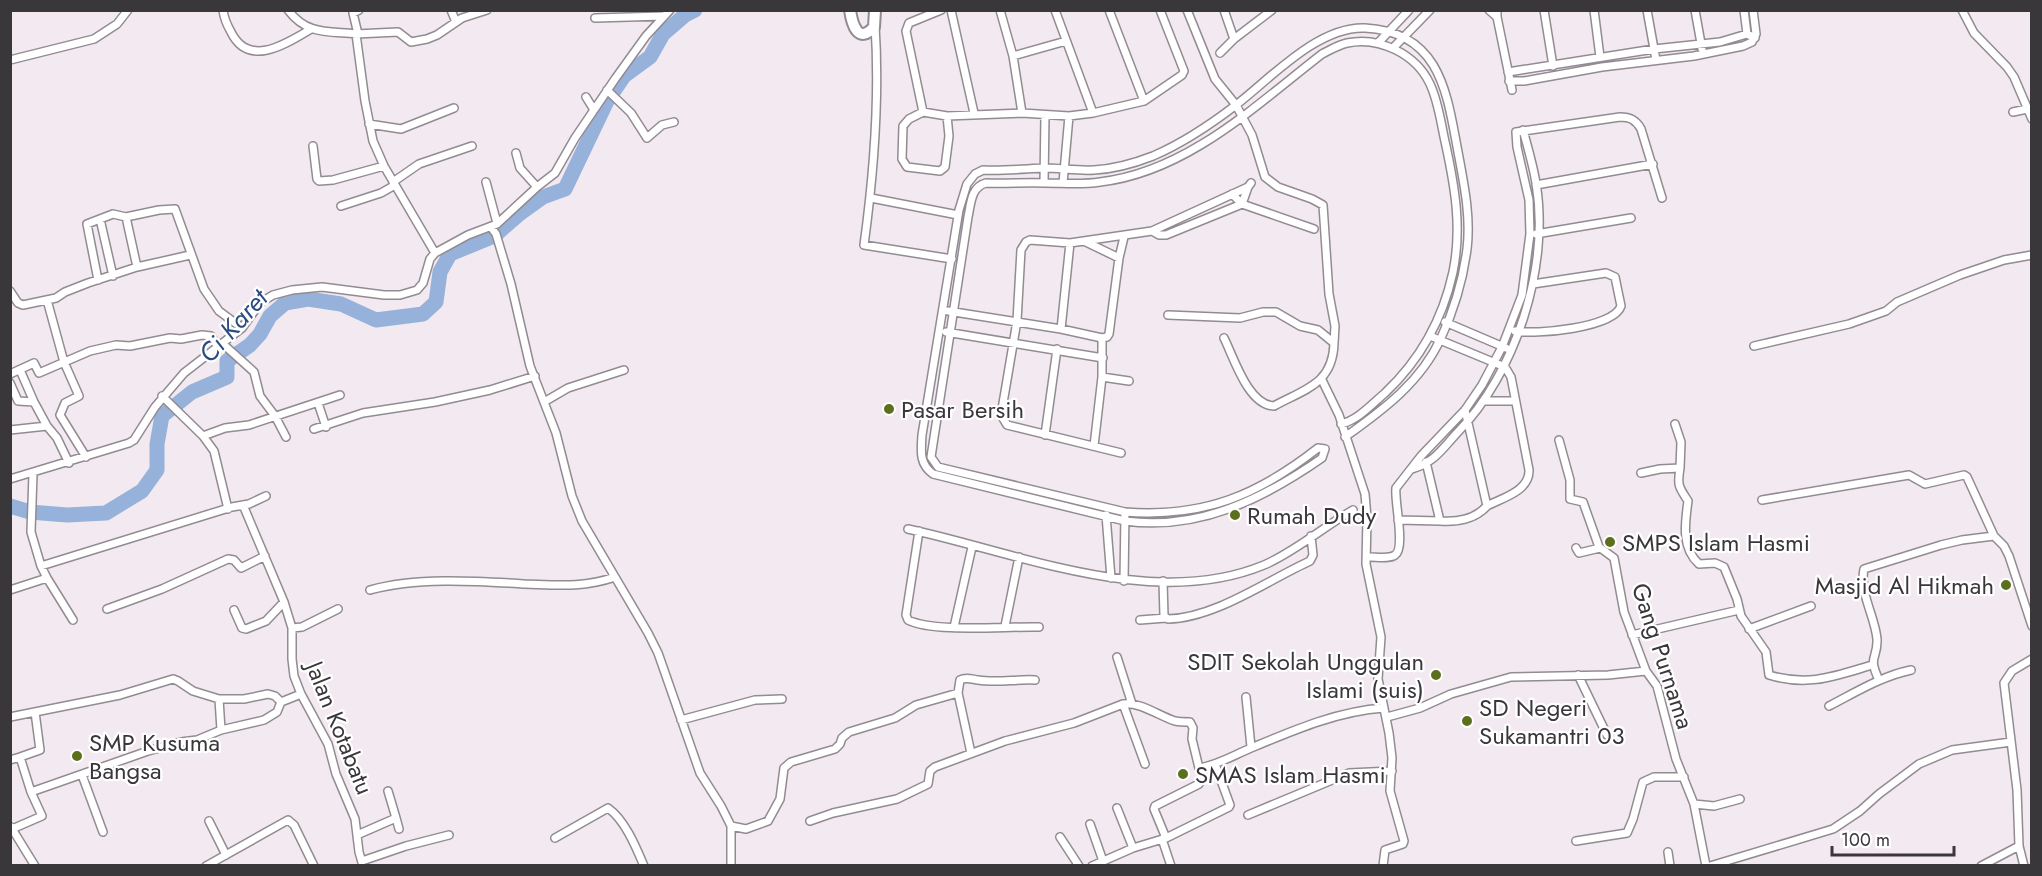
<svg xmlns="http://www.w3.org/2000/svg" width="2042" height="876" font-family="Jost,sans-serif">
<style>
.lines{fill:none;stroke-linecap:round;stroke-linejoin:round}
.river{stroke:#96b1da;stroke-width:15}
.street-casing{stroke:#938b92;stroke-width:10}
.secondary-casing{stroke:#938b92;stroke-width:14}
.street{stroke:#fff;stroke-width:7}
.secondary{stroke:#fff;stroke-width:10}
.poi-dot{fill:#5c6f1d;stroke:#fff;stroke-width:2}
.labels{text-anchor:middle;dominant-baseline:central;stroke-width:4.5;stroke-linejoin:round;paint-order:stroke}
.poi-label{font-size:24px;fill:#3a373a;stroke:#fff;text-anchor:start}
.street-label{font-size:24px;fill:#3a373a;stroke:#fff}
.water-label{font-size:26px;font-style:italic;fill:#2a4c81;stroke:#fff}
</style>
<rect width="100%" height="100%" fill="#f2e9f1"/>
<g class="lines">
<path class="river" d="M10 506 30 512 67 515 106 513 142 491 157 470V444L162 416 192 392 227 377V361L250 345 260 334 270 316 285 303 308 299 341 304 376 320 423 314 436 302 440 272 450 254 494 236 518 215 543 197 565 189 607 101 624 76 650 57 663 34 685 15 695 10"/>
<g class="street-casing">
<path id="street" d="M223 10C224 19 227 25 231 32 249 69 287 43 311 29
M288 10C307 35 327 31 356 34L365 101 373 141 384 166 435 253
M451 10 456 22
M951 10 974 113
M1000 10 1013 56 1022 113
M1055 10 1093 113
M1109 10 1144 101
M1187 10 1215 79 1236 105 1252 135 1265 177 1278 187 1312 199 1323 205 1329 294 1335 326 1334 343
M1224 10 1234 39
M1489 10 1497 17
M1497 10V17L1512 90
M1544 10 1553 66
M1594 10 1600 57
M1647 10 1656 60
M1695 10 1702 49
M1744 10 1747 34
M1962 10 1974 33 2007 67 2014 77 2032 119
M595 18 663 16
M875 25C880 99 874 172 864 245L952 259
M356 34 398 32 411 42 427 39 437 35 462 18 487 10
M358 34 353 13 359 10
M1378 43 1409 10
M1393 48 1430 10
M1220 53 1234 39 1272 10
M1013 56 1066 41
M10 60 94 39 117 24 128 10
M1508 72 1654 49 1720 42 1747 34 1755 38
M1509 81H1524L1602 67 1694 56 1743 46 1752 42 1756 34 1753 10
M607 90 631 113 647 138 662 125 674 122
M586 97 594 110
M923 112 906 31 909 23 941 10
M2013 112 2027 109
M947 116 949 136 945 167 940 171 907 167 902 159 903 126 909 119 923 112 947 116 1022 113 1069 116 1093 113 1144 101 1182 75 1184 71 1160 10
M369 124 401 129 454 108
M313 146 317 179 319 181 333 180 384 166
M516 153 520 168 537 187
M393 182 419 164 472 146
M486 182 497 223
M1044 183 1045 115
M1063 183 1069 116
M1536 185 1653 164
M1232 194 1242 204 1314 229
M871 198 958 215
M341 206 381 193 395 185
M126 217 137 267
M100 219 113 276
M491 227 496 234 511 284 530 366 556 433 572 496 582 521 648 633 658 653 700 773 721 806 731 826V866
M1152 231 1159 235H1166L1242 204 1248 187 1251 183
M1536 234 1631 218
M1124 237 1119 258 1109 334 1107 337 1102 338V377L1129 381
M1086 242 1119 258
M98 280 87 224 113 214 126 217 159 210 175 209 204 289 219 311 242 328
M10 291 18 303 23 305 56 298 65 292 88 283 137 267 190 255
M47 300 64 362 79 396 65 403 60 415 86 457
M948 311 1061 329 1102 338
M1168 315 1240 318 1263 312H1276L1300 326 1318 330 1334 343C1333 384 1305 389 1274 406 1248 405 1234 358 1224 338
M1445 322 1506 348
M1061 329 1070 243
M1515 331C1535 335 1614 328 1621 306L1615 277 1606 273 1533 284
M946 332 1103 358
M1430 336 1505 367 1511 377 1529 470C1530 491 1502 498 1487 506
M223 344 254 372 260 396 275 416 286 437
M1754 346 1849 324 1886 311 1897 302 1960 275 2004 260 2032 255
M20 370 34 402
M10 374 34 363 39 373 90 351 116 345 130 346 170 338 181 339 202 335 211 336 218 347
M1322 380 1339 415 1365 494 1367 518 1366 564 1381 637 1378 679 1389 733 1392 758 1390 791 1404 841 1403 844 1385 850 1383 866
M10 383 18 401 34 402 47 426
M162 396 203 436 214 451 228 509
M1484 401H1515
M544 402 568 388 624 370
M318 403 326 427
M1675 424 1681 442 1680 468
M314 429 363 413 435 402 490 390 535 376
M10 430 47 426 57 438 69 463
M1045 435 1057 349
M203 436 225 428 249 425 340 395
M1559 440 1570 480V499L1583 502 1599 547 1614 558 1624 612 1646 671 1657 686 1676 759 1694 804 1706 866
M1094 446 1102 377
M1121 453 1007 425 1001 415 1017 321 1021 250 1026 242 1030 240 1070 243 1152 231 1248 187
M1426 462 1440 521C1457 522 1474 520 1487 506L1465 410
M1412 469C1435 462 1442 449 1457 433 1516 373 1550 266 1536 183 1533 165 1528 148 1523 130
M1641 473 1660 469 1680 468C1677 486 1679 487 1688 501 1685 523 1681 548 1699 564L1715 563 1724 567 1737 599 1741 616 1766 652 1769 675C1809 687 1835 676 1872 665
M10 479 129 443 134 440 155 407 184 373 242 328 260 303 273 295 292 290 322 287 384 295H400L417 290 423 283 430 259 435 253 468 235 497 224 537 187 555 173 575 138 615 79 646 36 670 10
M1762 500 1909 475 1925 484 1964 475 1967 477 1994 536 2004 546 2009 556 2032 626
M243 505 284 602 292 628V659L294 676 301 694 328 744 336 774 355 819 359 852 363 866
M1125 512C1204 518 1258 495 1318 448L1325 449 1322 458C1263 499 1199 531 1125 521L933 474C919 464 921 451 922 435L959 210 967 184 975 174 983 170C1003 171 1023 169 1043 168 1060 168 1077 171 1094 170 1114 169 1135 163 1153 156 1183 143 1210 125 1236 105 1271 78 1318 26 1365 28 1441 32 1447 94 1458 152 1464 184 1471 217 1467 249 1463 280 1454 310 1441 338 1421 382 1383 410 1345 437
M1106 515 1111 578
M1398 520 1440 521
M908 529C1019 553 1153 611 1264 565 1293 553 1325 526 1353 510
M919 531 906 615 908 620C934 633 1006 626 1039 627
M1576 548 1579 553 1600 548
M1371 557C1377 557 1390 559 1395 555 1406 548 1394 501 1396 488L1421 456 1465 410 1482 385 1502 347 1522 295 1530 234 1529 200 1517 147 1516 132 1620 117C1630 117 1636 120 1641 129L1662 198
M41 566 232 507 249 504 266 496
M47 578 73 620
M1124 581 1125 512 938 467 931 457 968 217C971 203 971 187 986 183 1006 184 1025 182 1045 183 1064 183 1081 185 1100 182 1187 172 1256 105 1322 54 1330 50 1338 45 1347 43 1379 36 1416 54 1430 84 1439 103 1441 125 1446 146 1455 188 1462 228 1453 272 1443 318 1420 360 1385 393 1372 404 1358 420 1341 424
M1163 581 1164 616 1168 619C1215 618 1268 580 1310 561L1313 555 1311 536
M10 590 47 578 41 566 31 532 33 474
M370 590C417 577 475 581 525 584 557 585 583 588 615 577
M107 609 162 589 228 559 234 560 241 568 265 556
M234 610 242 628 246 629 266 621 284 602
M1140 620 1166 618
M1005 626 1019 557
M954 627 972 547
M292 628 302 627 338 609
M1749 629 1811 606
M1632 635 1739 610
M1117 657 1132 704
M1578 675 1607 735
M1879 680C1867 655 1878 660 1877 639 1875 616 1859 593 1864 569L1941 545 1962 540 1994 536
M958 693 960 680C966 677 971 679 978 680 997 683 1016 679 1035 680
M1246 697 1251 747
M219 699 221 730
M1123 704 1145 764
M1829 706C1856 692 1882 676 1911 670
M10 717 120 695 173 679 178 681 193 691 219 699H244L268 694 275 696 281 702
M1387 717 1420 708 1451 694 1511 677 1608 675 1646 671
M681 720 755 700 782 699
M20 757 40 750 35 712
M10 760 20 757 31 792 42 816 12 829
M82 775 103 832
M388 791 396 818
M31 792 148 751 181 742 197 740 221 730 264 720 277 712 281 702 301 694
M1694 804 1714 806 1740 799
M1117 808 1133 848
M1248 815 1349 773 1392 771
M209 821 226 855
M810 821 833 813 897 799 928 784 930 771 935 767 1005 741 1074 723 1123 704C1139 701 1161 717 1175 721 1180 722 1185 722 1190 722L1193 728 1192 739 1199 768C1218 765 1234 755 1251 748 1294 730 1338 711 1384 708
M1090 824 1103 861
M731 826 746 829 768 821 780 799 784 768 791 762 835 749 840 744 842 738 849 732 895 718 916 705 958 693 971 753
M11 827 35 866
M357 835 396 818 399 829
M1060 837 1079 866
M555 838 608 808C625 820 636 847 644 866
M1166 838 1154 809 1155 806 1199 784
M1162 839 1171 866
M1576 841 1627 833 1633 819 1643 782 1654 777H1684
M1668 852 1670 866
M362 861 406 846 449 835
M206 866 288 820 294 825 314 866
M1092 866 1133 848 1166 838 1229 807 1230 805 1215 764
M1710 866 1833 829 1860 811 1879 794 1919 764 1952 750 2011 742
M1981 866 2019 846
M2024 866 2019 846 2017 790 2004 683 2012 671 2032 659"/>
</g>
<g class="secondary-casing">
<path id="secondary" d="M850 10C852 24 858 45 874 27L875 10"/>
</g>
<use href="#street" class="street"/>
<use href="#secondary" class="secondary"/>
</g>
<g class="poi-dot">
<circle cx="889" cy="409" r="6"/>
<circle cx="1235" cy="515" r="6"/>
<circle cx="1610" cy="542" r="6"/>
<circle cx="2006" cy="585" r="6"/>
<circle cx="1436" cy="675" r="6"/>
<circle cx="1467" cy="721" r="6"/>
<circle cx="77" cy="756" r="6"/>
<circle cx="1183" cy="774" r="6"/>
</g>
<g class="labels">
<g class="poi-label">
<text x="901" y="409">Pasar Bersih</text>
<text x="1247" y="515">Rumah Dudy</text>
<text x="1622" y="542">SMPS Islam Hasmi</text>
<text x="1994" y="585" text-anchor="end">Masjid Al Hikmah</text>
<text x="1424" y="661" text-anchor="end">SDIT Sekolah Unggulan<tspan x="1424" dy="28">Islami (suis)</tspan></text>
<text x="1479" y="707">SD Negeri<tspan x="1479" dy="28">Sukamantri 03</tspan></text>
<text x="89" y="742">SMP Kusuma<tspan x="89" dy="28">Bangsa</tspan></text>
<text x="1195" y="774">SMAS Islam Hasmi</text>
</g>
<g class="street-label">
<text transform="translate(1663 656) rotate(72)">Gang Purnama</text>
<text transform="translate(340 728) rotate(68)">Jalan Kotabatu</text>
</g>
<g class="water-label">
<text transform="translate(233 326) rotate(-48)">Ci Karet</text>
</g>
</g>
<rect width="2042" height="876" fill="none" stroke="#3a373a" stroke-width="24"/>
<path d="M1832 846v9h122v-9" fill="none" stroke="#3a373a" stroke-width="3"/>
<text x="1841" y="846" font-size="18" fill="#3a373a" stroke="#ffffff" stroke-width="4.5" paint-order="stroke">100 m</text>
</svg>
